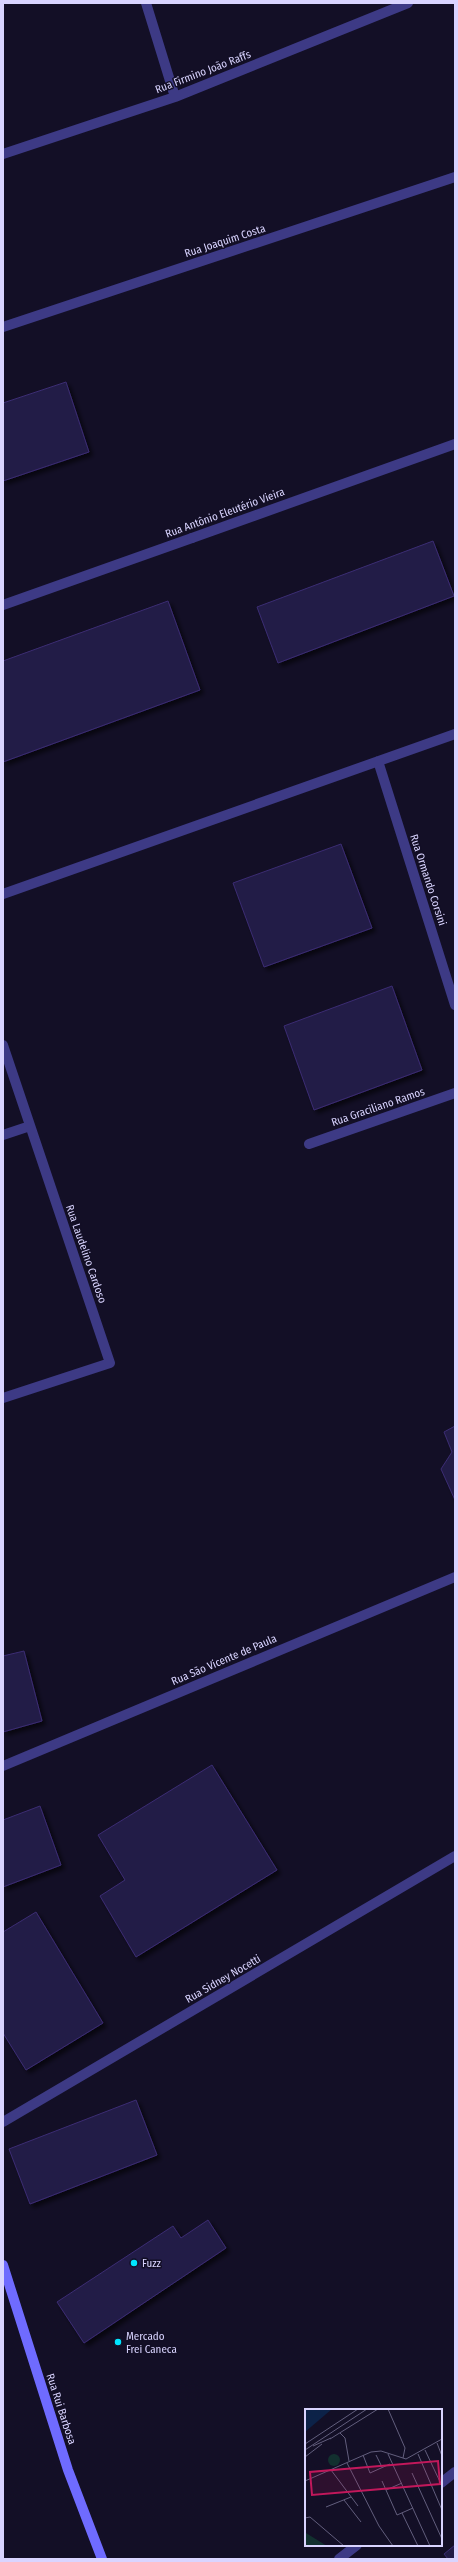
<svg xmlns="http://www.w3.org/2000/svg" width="458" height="2562" font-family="'Fira Sans Condensed',sans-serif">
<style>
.building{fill:#241b47;stroke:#3b2d73;filter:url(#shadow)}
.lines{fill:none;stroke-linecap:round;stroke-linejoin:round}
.lane{stroke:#3d3a85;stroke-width:10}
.street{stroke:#3d3a85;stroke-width:10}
.secondary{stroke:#6f6bff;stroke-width:10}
.poi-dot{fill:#00e5ff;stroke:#130f26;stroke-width:1.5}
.labels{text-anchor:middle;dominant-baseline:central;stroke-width:3;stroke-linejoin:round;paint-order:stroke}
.street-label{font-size:11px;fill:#d9d4ff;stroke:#130f26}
.poi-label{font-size:11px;fill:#d9d4ff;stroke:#130f26;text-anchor:start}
.inset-road{fill:none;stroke:#625e7d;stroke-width:1}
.view{fill:#c2185b;fill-opacity:0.15;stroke:#c2185b;stroke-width:2}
.inset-edge{fill:none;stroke:#d9d4ff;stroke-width:2}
</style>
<defs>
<filter id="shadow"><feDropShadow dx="3.5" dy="3.5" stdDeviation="2" flood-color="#0009"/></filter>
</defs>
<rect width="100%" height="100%" fill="#130f26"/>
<path class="building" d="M66 382 89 452 3 481V403Z
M433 541 454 596 278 663 257 607Z
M168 601 200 690 3 762V661Z
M341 844 372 928 264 967 233 883Z
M392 986 422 1070 314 1110 284 1026Z
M455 1426V1500L441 1469 452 1452 444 1432Z
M24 1651 42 1721 3 1732V1656Z
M212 1765 277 1870 136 1957 100 1896 125 1880 98 1835Z
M40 1806 61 1865 3 1887V1820Z
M36 1912 103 2023 26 2070 3 2033V1932Z
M136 2100 157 2155 30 2204 9 2149Z
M208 2220 226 2248 84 2343 57 2302 173 2226 181 2238Z
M455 2545V2559H448L444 2554Z"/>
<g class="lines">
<path class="lane" d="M3 605 192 538
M441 2483 455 2472
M339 2559 357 2545"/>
<path class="street" d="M146 3 175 97
M3 154 175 97 408 3
M3 327 455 177
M192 538 455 444
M378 761 455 1005
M3 894 455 734
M3 1045 110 1363 3 1398
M3 1135 30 1126
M309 1144 455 1093
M3 1766 455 1577
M3 2122 455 1856"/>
<path class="secondary" d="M3 2265 68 2470 102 2559"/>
</g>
<g class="poi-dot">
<circle cx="134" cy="2263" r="4"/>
<circle cx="118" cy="2342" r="4"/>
</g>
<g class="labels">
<g class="street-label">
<text transform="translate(203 72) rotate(-21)">Rua Firmino João Raffs</text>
<text transform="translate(225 241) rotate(-18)">Rua Joaquim Costa</text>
<text transform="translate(225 513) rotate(-20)">Rua Antônio Eleutério Vieira</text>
<text transform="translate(428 880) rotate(72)">Rua Ormando Corsini</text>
<text transform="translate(378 1107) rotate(-19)">Rua Graciliano Ramos</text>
<text transform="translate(86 1254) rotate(71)">Rua Laudelino Cardoso</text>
<text transform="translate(224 1660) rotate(-23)">Rua São Vicente de Paula</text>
<text transform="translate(223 1979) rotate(-30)">Rua Sidney Nocetti</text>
<text transform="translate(61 2409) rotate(72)">Rua Rui Barbosa</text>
</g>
<g class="poi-label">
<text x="142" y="2263">Fuzz</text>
<text x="126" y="2336">Mercado<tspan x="126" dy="13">Frei Caneca</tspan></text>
</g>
</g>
<g transform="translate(305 2409)">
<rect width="137" height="137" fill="#130f26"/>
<path d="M0 124H1L22 137H0Z" fill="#12302f"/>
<path d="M23 51a6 6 0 1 1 12 0a6 6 0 1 1-12 0Z" fill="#12302f"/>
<path d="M0 0H27L0 23Z" fill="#0c2248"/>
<path class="inset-road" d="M83 0 100 39 98 49M35 24 40 29 44 52M25 30 73 0M132 34 137 47M0 35 53 0M8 37 26 29M0 41 62 0M120 41 137 77M83 45 125 137M113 45 137 101M58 46 65 64 85 55M71 46 77 58M0 48 17 35M42 54 74 117 88 137M26 61 53 97M107 64 137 130M0 72 66 43 76 42 101 50 137 30M77 72 92 106 108 99M81 81 97 74M39 91 56 113M21 98 46 88M97 104 113 137M0 109 5 108 39 137"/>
<path class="view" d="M133 52 135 75 7 86 5 63Z"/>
<rect width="137" height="137" class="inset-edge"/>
</g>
<rect width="458" height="2562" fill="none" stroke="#d9d4ff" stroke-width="8"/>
</svg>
